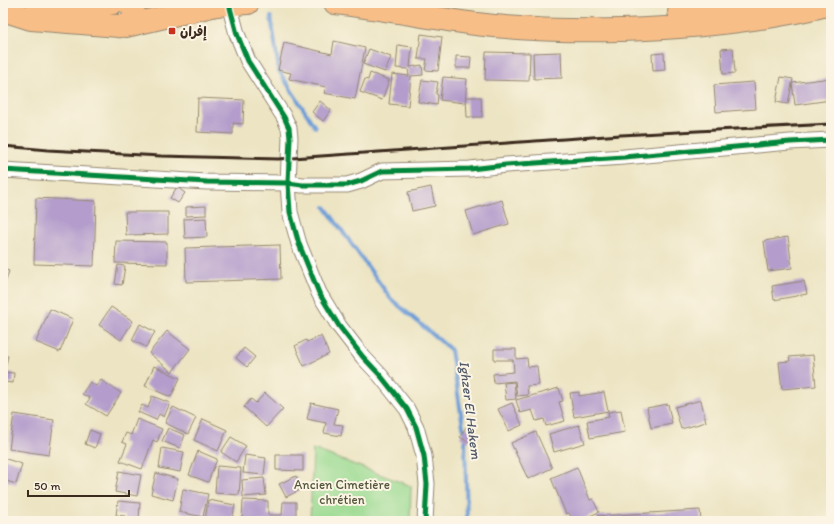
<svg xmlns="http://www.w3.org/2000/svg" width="834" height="524" font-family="Itim,'Playpen Sans Arabic',sans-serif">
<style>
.green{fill:#9ada91;stroke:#6a8258}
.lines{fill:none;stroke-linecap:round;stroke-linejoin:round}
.stream{stroke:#6d9dd7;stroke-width:4}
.building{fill:#b49dcc}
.minor-casing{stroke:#948770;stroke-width:17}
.primary-casing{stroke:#948770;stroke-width:24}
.minor{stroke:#fff;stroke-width:15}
.primary{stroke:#f7be88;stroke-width:22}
.rail{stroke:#3b2a1e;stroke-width:3}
.cycleway-casing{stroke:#fcf5e5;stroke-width:8}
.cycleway{stroke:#00873e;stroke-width:5}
.poi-dot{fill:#c8321e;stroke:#fcf5e5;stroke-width:1.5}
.labels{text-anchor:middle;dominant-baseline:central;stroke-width:4;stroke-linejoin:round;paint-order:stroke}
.poi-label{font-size:13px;font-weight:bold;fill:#3b2a1e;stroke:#fcf5e5;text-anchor:start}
.park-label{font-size:13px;fill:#53563b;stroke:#fcf5e5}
.water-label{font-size:14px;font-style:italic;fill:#4f5868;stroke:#fcf5e5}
</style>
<rect width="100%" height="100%" fill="#fcf5e5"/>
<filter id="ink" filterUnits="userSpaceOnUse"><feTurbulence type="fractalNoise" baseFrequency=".025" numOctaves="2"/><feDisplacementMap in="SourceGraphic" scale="8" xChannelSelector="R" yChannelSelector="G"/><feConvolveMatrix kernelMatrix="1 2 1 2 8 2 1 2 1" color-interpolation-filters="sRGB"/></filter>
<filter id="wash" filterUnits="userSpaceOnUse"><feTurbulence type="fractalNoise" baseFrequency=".012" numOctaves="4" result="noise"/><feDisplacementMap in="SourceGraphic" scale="16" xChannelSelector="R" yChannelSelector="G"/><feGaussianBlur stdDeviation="0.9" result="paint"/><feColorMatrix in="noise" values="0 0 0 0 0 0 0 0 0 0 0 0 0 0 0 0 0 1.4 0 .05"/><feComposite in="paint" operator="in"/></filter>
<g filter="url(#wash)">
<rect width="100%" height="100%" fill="#ece4c2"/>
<path class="green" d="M313 449 411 486 410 521H310Z"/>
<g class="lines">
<path class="stream" d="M271 17 279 71 315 127
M325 207 391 299 451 350 465 439 467 521"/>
</g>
<g id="blocks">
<path class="building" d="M421 34 442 37 438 71 425 70 427 59H418Z
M334 41 365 48 355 99 324 93 326 87 289 79 291 73 278 70 284 43 332 54Z
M398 45 412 47 410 67 422 65 423 75 411 76 408 106 389 104 392 74 409 76 408 69 396 68Z
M733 48 735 73 723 74 721 49Z
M369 49 391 57 385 72 363 64Z
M486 52 530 53 529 81 485 80Z
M561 52 562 78 534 79 533 53Z
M664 53 665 70 653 71 652 54Z
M456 56 471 57 470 68H456Z
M370 73 389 80 382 100 360 92 365 79 368 80Z
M443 77 467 79 465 103 440 100Z
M781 77 793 79 788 104 776 102Z
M831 78V100L795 105 792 83Z
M422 80 438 82 436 94 438 95 437 105 418 102Z
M754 82 756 109 716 112 714 85Z
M466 97H481L482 117H467Z
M198 98 244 100 243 124 233 123V134L197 132Z
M320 101 331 110 323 121 312 112Z
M177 187 185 193 178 203 170 198Z
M431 187 435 206 412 211 408 192Z
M36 198 96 201 94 266 34 264Z
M502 200 509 224 473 235 466 211Z
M206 206V215L186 216V207Z
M125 212H168V234L126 235Z
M206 218 207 237 185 238 184 219Z
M788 237 792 268 768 271 764 241Z
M116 241 167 242V264L115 263Z
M280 245 281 279 186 282 185 248Z
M118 265 125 266 122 285 115 284Z
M3 269 9 271 6 281H3Z
M804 281 807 294 774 300 772 286Z
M111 307 133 321 121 340 99 325Z
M50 309 73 319 60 352 36 342Z
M140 324 155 332 146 347 132 340Z
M167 331 190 349 172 372 149 353Z
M321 336 329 354 304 366 295 346 306 340 307 342Z
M244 348 255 357 247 367 236 358Z
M494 349H516V359L527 358 528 367 537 366 539 385 527 386 528 395 517 396 515 381 494 383 493 374 514 372 513 360H494Z
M3 355 8 356 5 369 3 368Z
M813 355 816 386 782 389 779 362 790 361 789 357Z
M154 366 180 378 171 397 145 386Z
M5 372 14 373 13 383 4 382Z
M101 380 121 393 106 416 86 404 90 398 82 394 90 382 96 386Z
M514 382 516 399 506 400 504 383Z
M559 388 563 401 559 402 565 421 546 426 544 419 536 421 532 410 520 413 516 400Z
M579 392V396L604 392 608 411 574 417 570 393Z
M265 393 283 409 266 427 244 407 251 399 256 403Z
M152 396 170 403 164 417 159 414 156 420 138 412 142 405 148 408Z
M701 400 706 422 681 429 675 407Z
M311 403 338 409 334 424 343 425 341 436 324 433 326 423 307 419Z
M512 403 522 425 509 431 498 409Z
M668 404 672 424 651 428 647 408Z
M173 407 196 418 188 434 165 423Z
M621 410 625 432 590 438 587 421 609 417 608 412Z
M14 414 54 420 49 455 9 449Z
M137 419 162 429 157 442 153 440 142 469 120 461 127 444 122 442 126 433 131 435Z
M203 419 227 430 218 451 194 440Z
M579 425 585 443 554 452 549 434Z
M466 427 475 433 468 442 460 437Z
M168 428 185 435 180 448 162 441Z
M90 430 100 434 95 448 85 444Z
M536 432 552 468 528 479 511 443Z
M231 437 246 446 236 462 221 452Z
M162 448 184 452 180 472 159 468Z
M198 451 217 459 208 482 189 475Z
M245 455 266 458 264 475 243 473Z
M276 455H303V471L276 470Z
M3 458 22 464 16 484 3 480Z
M217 466 241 468 239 495 215 493Z
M577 467 590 500 593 499 599 512 578 521H573L569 513 566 514 551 478Z
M119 471 141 475 137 496 115 492Z
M156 473 178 479 173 500 151 494Z
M296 476 302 489 286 497 279 484Z
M264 478 266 495 243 497 242 480Z
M183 489 208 494 203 517 179 512Z
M208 500 235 505 232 521H205Z
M243 500 268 501V515H282L283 502H296V521H242Z
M118 501 140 503 139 521H125V516L116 515Z
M700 510 701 521H597V516Z"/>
</g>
</g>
<g filter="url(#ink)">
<use href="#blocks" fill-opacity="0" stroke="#948770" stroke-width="1"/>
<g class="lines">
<g class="minor-casing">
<path id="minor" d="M229 4 237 34 248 61 284 117 289 128 290 138 288 183 290 212 299 244 319 293 339 326 363 357 380 375 407 409 416 427 424 456 427 484 425 521
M3 170 207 182 288 183 302 185H347L361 181 382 171 470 169 506 165 624 157 790 142 831 140"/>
</g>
<g class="primary-casing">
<path id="primary" d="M38 3C63 5 88 8 113 3
M335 3C382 8 429 18 476 24 524 30 573 31 621 30 691 28 763 21 831 4
M3 10 31 19 119 26
M679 12 748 5
M118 26C132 28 140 12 128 3
M126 26 216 5 248 3"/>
</g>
<use href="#minor" class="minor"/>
<use href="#primary" class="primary"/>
<path class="rail" d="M3 146 48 150 161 156 278 159 621 135 831 124"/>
<g class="cycleway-casing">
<path id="cycleway" d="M229 4 237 34 248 61 284 117 289 128 290 138 288 183 290 212 299 244 319 293 339 326 363 357 380 375 407 409 416 427 424 456 427 484 425 521
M3 170 207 182 288 183 302 185H347L361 181 382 171 470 169 506 165 624 157 790 142 831 140"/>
</g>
<use href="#cycleway" class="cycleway"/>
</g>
</g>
<rect class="poi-dot" x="168" y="27" width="8" height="8" rx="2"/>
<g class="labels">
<g class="poi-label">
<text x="180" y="31">إفران</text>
</g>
<g class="park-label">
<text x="342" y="484">Ancien Cimetière<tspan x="342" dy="15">chrétien</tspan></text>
</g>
<g class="water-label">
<text transform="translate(470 410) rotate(83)">Ighzer El Hakem</text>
</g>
</g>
<rect width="834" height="524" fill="none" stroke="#fcf5e5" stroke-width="16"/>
<path d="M28 490v6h101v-6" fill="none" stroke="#3b2a1e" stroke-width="2"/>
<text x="34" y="490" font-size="12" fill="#3b2a1e" stroke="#fcf5e5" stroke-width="3" paint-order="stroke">50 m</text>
</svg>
